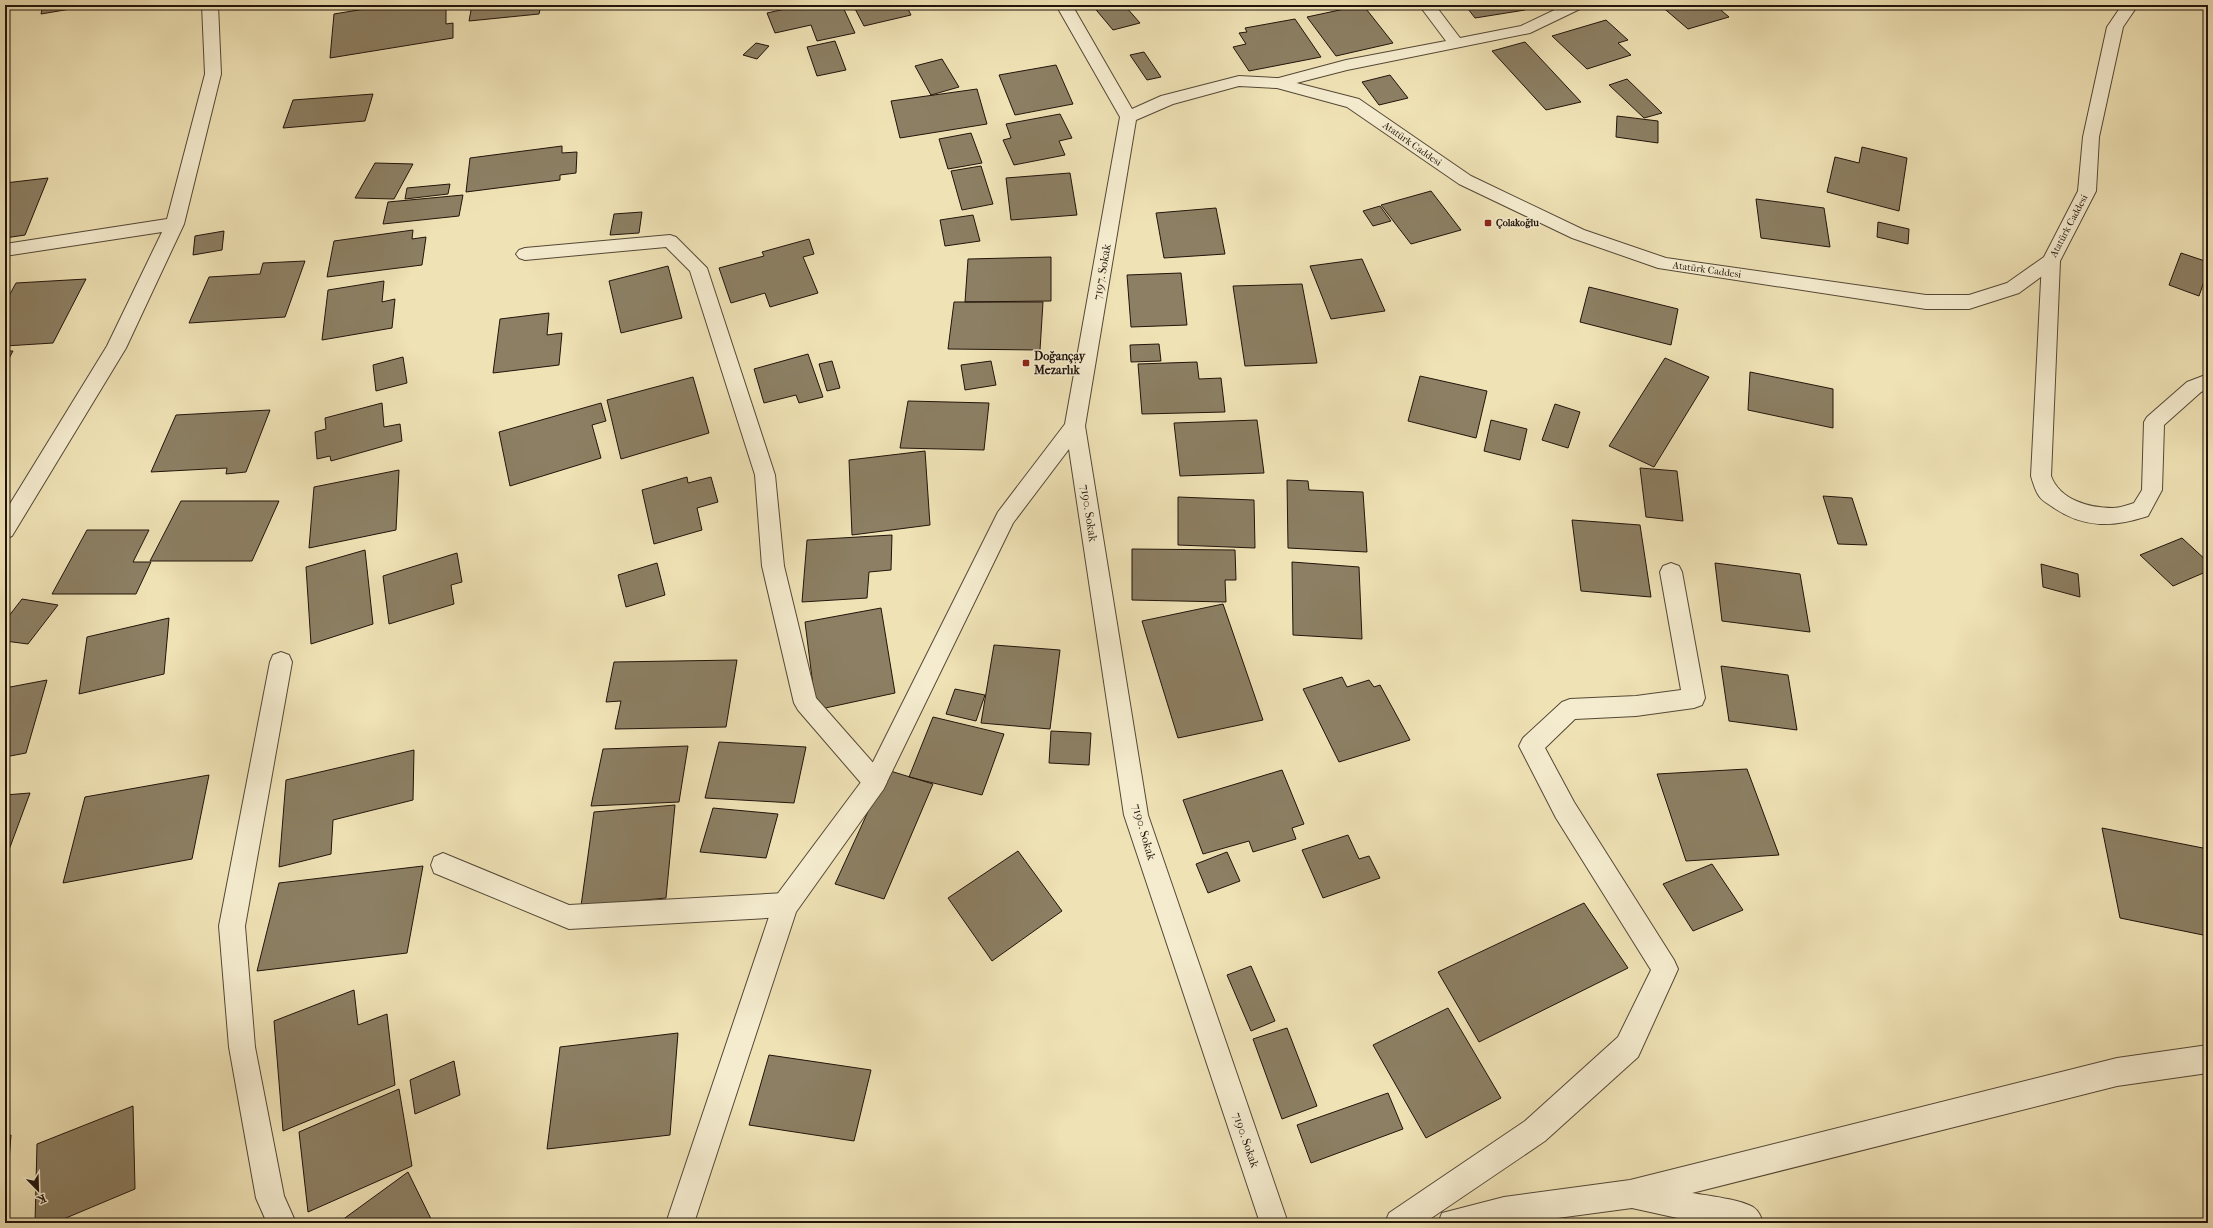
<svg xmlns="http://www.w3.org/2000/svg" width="2213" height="1228" font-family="'IM FELL French Canon',serif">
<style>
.building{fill:#8c7f63;stroke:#21140b}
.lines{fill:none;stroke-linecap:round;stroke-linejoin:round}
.service-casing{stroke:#544836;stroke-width:2}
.minor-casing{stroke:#544836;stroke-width:2}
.tertiary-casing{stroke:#544836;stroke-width:2}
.service{fill:#f5eccf;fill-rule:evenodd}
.minor{fill:#f5eccf;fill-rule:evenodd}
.tertiary{fill:#f5eccf;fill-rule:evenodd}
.poi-dot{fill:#8f2418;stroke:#f5eccf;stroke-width:1.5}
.labels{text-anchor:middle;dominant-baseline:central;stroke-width:3;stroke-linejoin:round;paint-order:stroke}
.far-street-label{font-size:10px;fill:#21140b;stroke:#f5eccf}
.far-poi-label{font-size:10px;font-weight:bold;fill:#21140b;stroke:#f5eccf;text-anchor:start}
.street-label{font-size:12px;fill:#21140b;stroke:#f5eccf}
.poi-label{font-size:12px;font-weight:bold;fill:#21140b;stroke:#f5eccf;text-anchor:start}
</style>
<rect width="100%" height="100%" fill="#efe2b5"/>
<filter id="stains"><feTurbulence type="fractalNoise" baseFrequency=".005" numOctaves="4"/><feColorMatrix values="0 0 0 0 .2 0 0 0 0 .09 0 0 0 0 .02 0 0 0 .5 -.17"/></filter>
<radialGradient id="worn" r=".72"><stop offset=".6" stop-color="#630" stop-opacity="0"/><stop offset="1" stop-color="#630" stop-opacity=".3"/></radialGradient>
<path class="building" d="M43 5H94L41 14Z
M389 5H446V24L453 23V38L330 58 334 14Z
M472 5H541L539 14 469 21Z
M681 5H748L747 6Z
M803 5H842L855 33 817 41 811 25 775 33 767 13Z
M853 5H906L911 15 864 26Z
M1092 5H1132L1126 7 1140 23 1113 30Z
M1363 5 1393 43 1336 56 1307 17Z
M1465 5H1521L1525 10 1475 18Z
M1660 5H1715L1729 17 1688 29Z
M1295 19 1321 57 1249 71 1233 47 1246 44 1239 33 1247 32 1245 28Z
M1606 20 1628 40 1618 43 1631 55 1587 69 1552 36Z
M835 41 846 70 817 76 807 47Z
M1525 42 1581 102 1546 110 1492 51Z
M756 43 769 46 757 59 743 55Z
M1144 52 1161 77 1147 80 1130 55Z
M942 59 959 87 931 95 915 66Z
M1056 65 1073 104 1015 115 999 75Z
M1390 75 1408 98 1379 105 1362 82Z
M1627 79 1662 113 1644 118 1609 85Z
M977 89 987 124 900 138 891 101Z
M373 94 365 121 283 128 293 100Z
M1060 114 1072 138 1059 141 1065 155 1014 165 1003 140 1011 138 1006 124Z
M1617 116 1658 121V143L1616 137Z
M971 133 982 163 948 169 939 139Z
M562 146V153L577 152 576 173 560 175V180L466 192 470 158Z
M1862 147 1907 158 1899 211 1827 192 1835 157 1859 163Z
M375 163 413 164 394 199 355 198Z
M981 166 993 204 962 210 951 171Z
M1070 173 1077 215 1011 220 1006 178Z
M48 178 25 235 5 238V183Z
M450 184 448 194 405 199 407 188Z
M1431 191 1461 230 1411 244 1381 205Z
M463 195 459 216 383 224 388 202Z
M1756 199 1824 208 1830 247 1761 238Z
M1380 206 1391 221 1373 226 1363 211Z
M1216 208 1225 254 1164 258 1156 213Z
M642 212 639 233 610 235 614 214Z
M973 215 980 241 945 246 940 220Z
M1878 222 1909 229 1908 244 1877 237Z
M413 230 412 239 426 237 422 265 327 277 334 241Z
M224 231 222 250 193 255 195 236Z
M809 239 814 254 803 257 818 293 770 307 765 293 731 303 719 268 764 256 762 252Z
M2181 253 2208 262V270L2199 296 2169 285Z
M1051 257V301L965 302 968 259Z
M1362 259 1385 311 1331 319 1310 266Z
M305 261 285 317 189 323 209 277 260 274 263 263Z
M668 266 682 318 621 333 609 281Z
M1181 273 1187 325 1131 327 1127 275Z
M86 279 53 343 5 346V303L16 283Z
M384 281 382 302 395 299 392 328 322 340 328 290Z
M1302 284 1317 363 1245 366 1233 286Z
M1589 287 1678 309 1671 345 1580 322Z
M954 302H1043L1040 350 948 349Z
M549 313 547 335 562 333 559 365 493 373 500 319Z
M1159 344 1161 361 1131 362 1130 345Z
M5 351H13L5 366Z
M808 354 823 397 799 403 796 395 764 403 754 369Z
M403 357 407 383 376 391 373 365Z
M1665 358 1709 377 1654 467 1609 446Z
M832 361 840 388 827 391 819 364Z
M991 361 996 385 965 390 961 365Z
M1197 362 1199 379 1221 378 1225 412 1142 414 1138 364Z
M1750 372 1833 389V428L1748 410Z
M1420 376 1487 391 1476 438 1408 421Z
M693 377 709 433 621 459 607 400Z
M908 401 989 403 984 450 900 448Z
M382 403 384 427 400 424 402 441 331 461 330 456 317 459 315 432 326 429 325 418Z
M601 403 606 421 592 425 601 458 510 486 499 432Z
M1555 404 1580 412 1568 448 1542 440Z
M270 410 246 472 226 474 227 468 151 472 176 415Z
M1257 420 1264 473 1180 476 1174 423Z
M1491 420 1527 429 1520 460 1484 451Z
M925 451 930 525 852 535 849 460Z
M1640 468 1677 471 1683 521 1646 517Z
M399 470 396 530 309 548 314 487Z
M687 477 688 483 711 477 718 502 697 508 702 530 654 544 642 490Z
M1287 480 1308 481 1309 490 1363 492 1367 552 1288 548Z
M1823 496 1852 498 1867 545 1838 544Z
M1178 497 1254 500 1255 548 1178 545Z
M181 501H279L252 561H150Z
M1572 520 1640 525 1651 597 1581 591Z
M87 530H149L133 562H151L136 594H52Z
M892 535 891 570 869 572 867 598 802 602 807 540Z
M2182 538 2208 562V571L2173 586 2140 555Z
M1132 549 1235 550 1236 580H1225L1226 602 1132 600Z
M365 550 373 624 311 644 306 567Z
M457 553 462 582 451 585 454 604 389 624 383 576Z
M1292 562 1359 567 1362 639 1293 635Z
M657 563 665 595 626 607 618 575Z
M1715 563 1800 574 1810 632 1722 621Z
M2041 564 2078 574 2080 597 2043 587Z
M22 599 58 605 28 644 5 641V621Z
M1223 604 1263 720 1178 738 1142 621Z
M881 608 895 693 816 710 805 622Z
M169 618 164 674 79 694 87 637Z
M994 645 1060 650 1050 729 981 723Z
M737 660 726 727 615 729 621 701 606 702 614 662Z
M1721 666 1788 675 1797 730 1729 721Z
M1342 677 1347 687 1369 680 1374 687 1380 685 1410 740 1339 762 1303 689Z
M47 680 26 753 5 757V688Z
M955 689 985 695 976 721 946 714Z
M933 717 1004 734 982 795 909 777Z
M1051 731 1091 733 1089 765 1049 763Z
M719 742 806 747 794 803 705 798Z
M688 746 679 802 591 806 603 749Z
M414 750 413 800 333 820 331 854 279 867 286 780Z
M1747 769 1779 855 1686 861 1657 774Z
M887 770 933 784 884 899 835 884Z
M1282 770 1304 824 1292 828 1296 839 1253 852 1249 841 1203 854 1183 800Z
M209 775 192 859 63 883 85 797Z
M30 793 6 858H5V795Z
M675 805 666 898 581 906 594 812Z
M713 808 778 814 766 858 700 852Z
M2102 828 2208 849V936L2120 918Z
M1348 835 1359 859 1369 856 1380 878 1323 898 1302 850Z
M1018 851 1062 911 992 961 948 898Z
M1227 852 1240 881 1208 893 1196 864Z
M1712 864 1743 910 1693 931 1663 884Z
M423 866 407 953 257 971 279 883Z
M1584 903 1628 968 1479 1042 1438 972Z
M1251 966 1275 1021 1251 1031 1227 975Z
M354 990 358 1025 387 1014 395 1085 283 1131 274 1021Z
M1448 1008 1501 1098 1426 1138 1373 1045Z
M1287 1028 1317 1106 1282 1119 1253 1039Z
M678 1033 670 1135 547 1149 560 1047Z
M769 1055 871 1070 854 1141 749 1125Z
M454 1061 460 1095 415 1114 410 1080Z
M399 1089 412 1166 308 1212 299 1132Z
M1388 1093 1403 1129 1311 1163 1297 1125Z
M133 1106 135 1189 54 1223H35L37 1144Z
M11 1135 5 1212V1137Z
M408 1172 433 1223H338Z"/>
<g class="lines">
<g class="service-casing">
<path id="service" d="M2051 255 2057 257 2060 261 2051 476C2060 500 2089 508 2113 508 2120 508 2127 505 2134 503L2142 490 2144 422 2147 417 2187 382 2208 374V389L2201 392 2164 425 2162 490 2148 516C2114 527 2085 529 2054 508 2049 504 2042 501 2039 496 2035 490 2033 483 2031 476L2042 261 2045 257Z"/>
</g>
<g class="minor-casing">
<path id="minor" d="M202 5H218L221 74 184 224 126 348 12 536 5 539V512L107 346 162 232 5 256V244L167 219 205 74Z
M1419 5H1435L1460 38 1521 26 1565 5H1585L1582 8 1530 33 1347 70 1277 88 1271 86 1269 83 1271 80 1346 60 1446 41Z
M670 235 676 237 707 268 775 475 784 566 816 698 883 774 887 782 883 790 875 793 867 790 798 710 794 703 762 566 755 475 690 271 666 247 525 260 519 258 516 254 519 250 525 248Z
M1671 563 1679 566 1682 572 1705 698 1702 705 1694 708 1636 716 1575 719 1545 748 1574 802 1674 960 1678 969 1674 978 1638 1057 1545 1141 1424 1223H1385L1389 1213 1525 1121 1618 1037 1651 970 1556 818 1519 746 1523 738 1562 702 1570 699 1636 696 1681 690 1660 572 1663 566Z
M281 652 289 655 292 662 245 926 255 1047 284 1196 296 1223H267L256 1198 229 1047 219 926 270 662 273 655Z
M443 853 569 905 785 893 794 896 798 905 794 914 785 917 569 929 434 873 431 865 434 857Z
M2208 1045V1073L2117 1086 1692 1193C1710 1196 1738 1199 1753 1207 1759 1211 1761 1217 1763 1223H1700L1632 1208 1521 1223H1438L1442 1213 1504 1197 1630 1180 2117 1058Z"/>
</g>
<g class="tertiary-casing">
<path id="tertiary" d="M1056 5H1072L1132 109 1161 96 1239 76 1277 78 1359 99 1471 176 1584 230 1666 258 1926 295H1969L2007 283 2044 257 2078 191 2083 137 2107 27 2122 5H2138L2123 27 2099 137 2096 191 2060 261 2057 265 2019 293 1969 309H1926L1658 268 1572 238 1459 184 1347 107 1277 88 1239 86 1173 104 1136 120 1085 426 1148 815 1288 1223H1260L1124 815 1069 449 1013 523 883 790 796 912 694 1223H666L776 896 867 774 998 512 1065 424 1120 117Z"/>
</g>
<use href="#service" class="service"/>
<use href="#minor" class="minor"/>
<use href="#tertiary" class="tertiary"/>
</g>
<g class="poi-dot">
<rect x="1484" y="219" width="8" height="8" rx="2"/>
<rect x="1022" y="359" width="8" height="8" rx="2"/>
</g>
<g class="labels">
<g class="far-street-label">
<text transform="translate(1412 144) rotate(35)">Atatürk Caddesi</text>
<text transform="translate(2069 226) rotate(-62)">Atatürk Caddesi</text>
<text transform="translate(1707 270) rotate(8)">Atatürk Caddesi</text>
</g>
<g class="far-poi-label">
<text x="1496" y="223">Çolakoğlu</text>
</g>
<g class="street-label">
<text transform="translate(1102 272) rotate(-80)">7197. Sokak</text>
<text transform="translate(1089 513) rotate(81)">7190. Sokak</text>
<text transform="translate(1144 832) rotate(74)">7190. Sokak</text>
<text transform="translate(1246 1140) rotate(71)">7190. Sokak</text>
</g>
<g class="poi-label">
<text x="1034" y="356">Doğançay<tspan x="1034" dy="14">Mezarlık</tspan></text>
</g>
</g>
<rect width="2213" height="1228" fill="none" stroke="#efe2b5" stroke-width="20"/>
<rect x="6" y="6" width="2201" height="1216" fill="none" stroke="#21140b" stroke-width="2"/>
<rect x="10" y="10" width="2193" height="1208" fill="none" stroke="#21140b"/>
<g transform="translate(38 1190) rotate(157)" stroke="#f5eccf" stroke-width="3" paint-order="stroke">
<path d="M0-3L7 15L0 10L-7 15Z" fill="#21140b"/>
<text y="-6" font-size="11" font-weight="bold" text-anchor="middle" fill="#21140b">K</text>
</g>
<rect width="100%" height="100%" filter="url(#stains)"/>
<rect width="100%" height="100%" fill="url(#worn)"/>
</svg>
